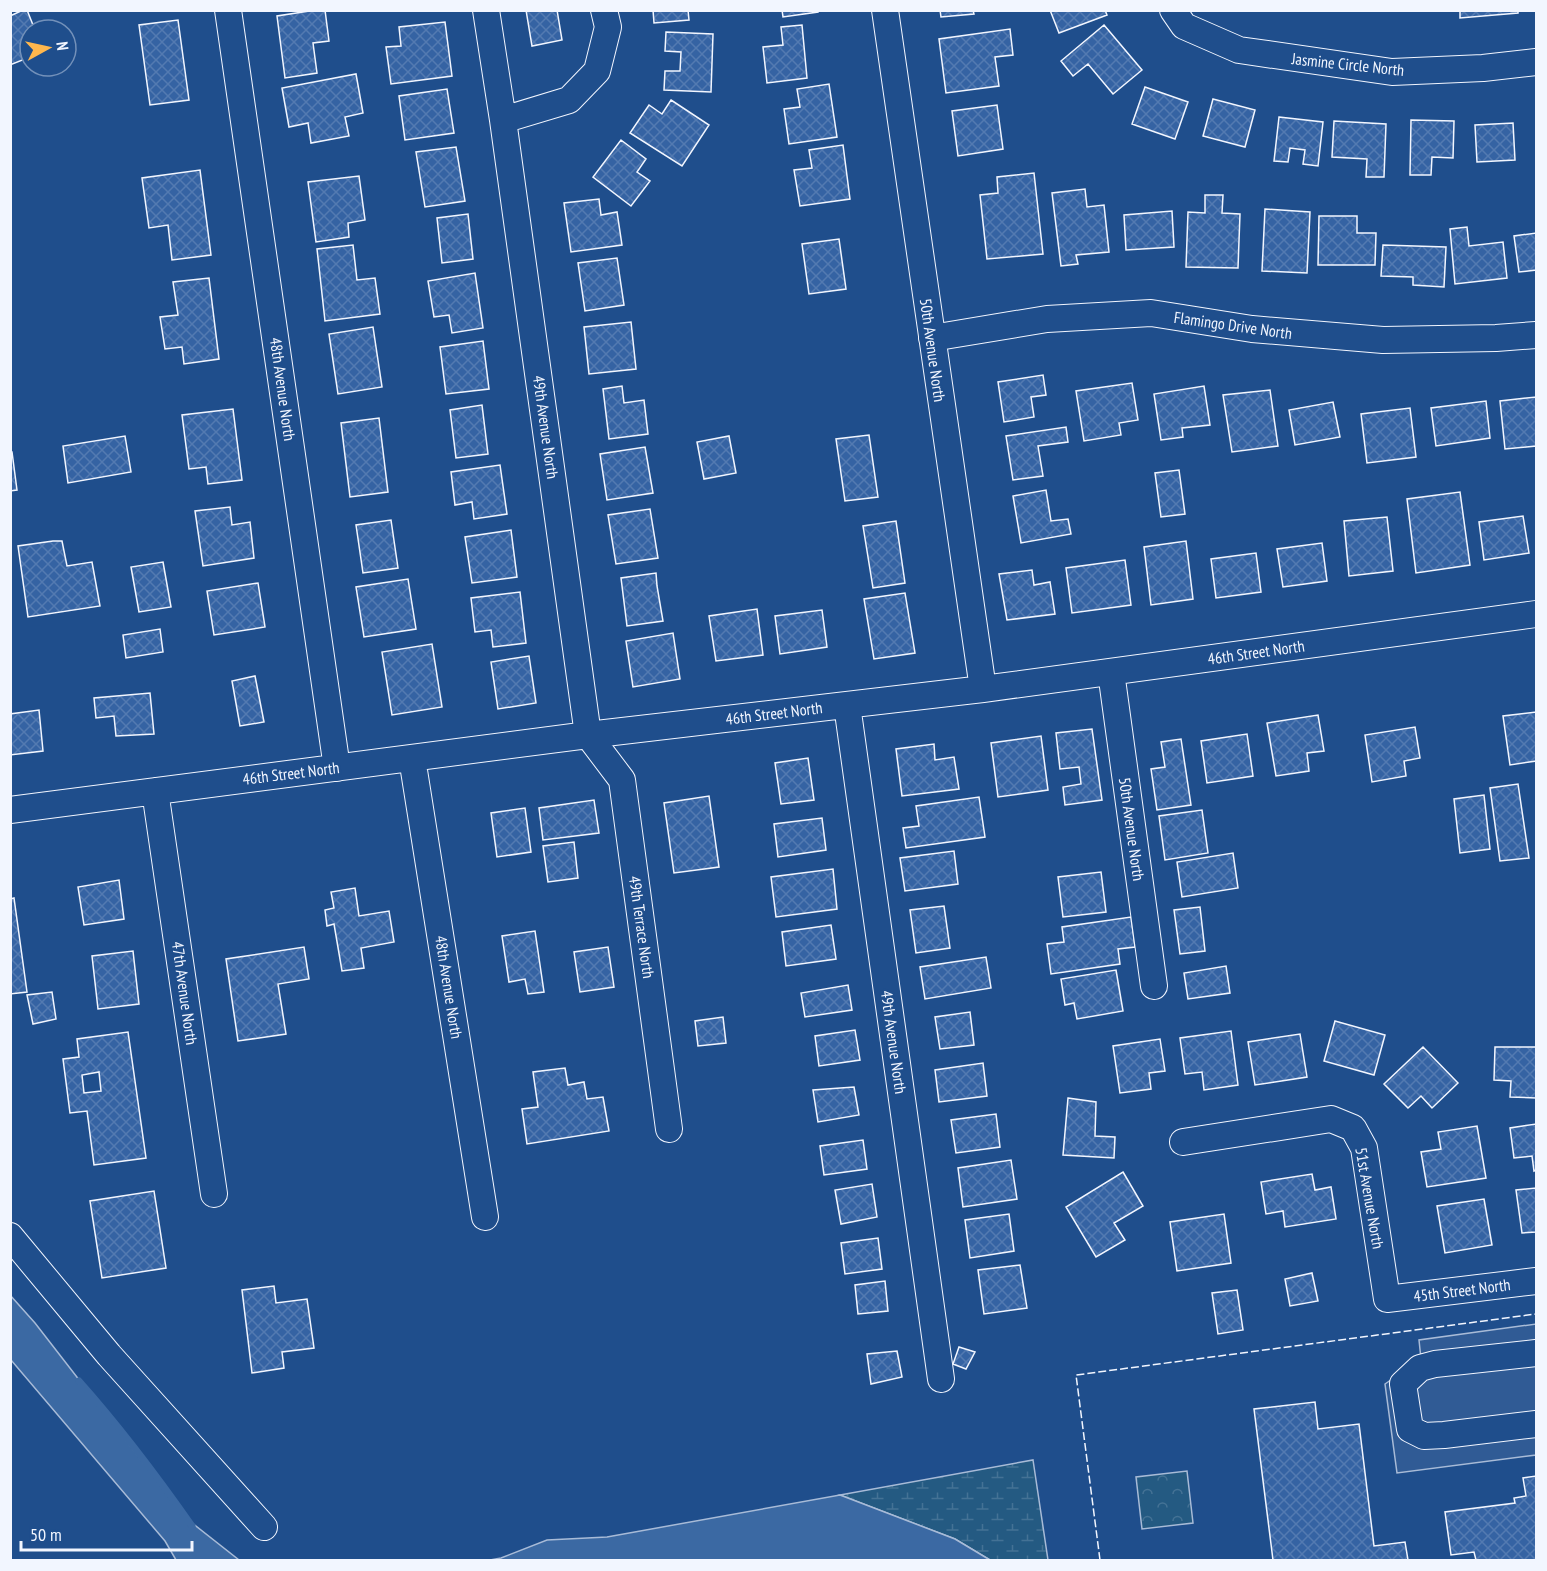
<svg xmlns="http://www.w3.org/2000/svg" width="1547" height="1571" font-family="'PT Sans Narrow',sans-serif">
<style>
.wetland{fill:url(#wetland-marsh);stroke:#a8bbd7;stroke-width:1.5}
.park{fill:url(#park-crowns);stroke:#a8bbd7;stroke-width:1.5}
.parking{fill:#305b95;stroke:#a8bbd7;stroke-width:1.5}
.water{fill:#3b69a3;stroke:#a8bbd7;stroke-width:1.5}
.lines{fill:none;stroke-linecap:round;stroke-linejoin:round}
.stream{stroke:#3b69a3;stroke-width:7}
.building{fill:url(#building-cross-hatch);stroke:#f2f6ff;stroke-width:1.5;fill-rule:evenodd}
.minor-casing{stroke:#f2f6ff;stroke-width:28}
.minor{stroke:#1f4e8c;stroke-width:26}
.fence{stroke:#f2f6ff;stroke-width:1.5;stroke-dasharray:8 3;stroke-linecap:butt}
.labels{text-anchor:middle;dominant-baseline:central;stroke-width:4.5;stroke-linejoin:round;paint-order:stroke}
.street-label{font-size:16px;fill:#f2f6ff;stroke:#1f4e8c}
</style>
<defs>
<pattern id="wetland-marsh" width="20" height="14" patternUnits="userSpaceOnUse" patternTransform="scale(1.5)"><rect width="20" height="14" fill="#245a82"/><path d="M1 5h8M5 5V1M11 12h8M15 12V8" fill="none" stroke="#447295"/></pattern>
<pattern id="park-crowns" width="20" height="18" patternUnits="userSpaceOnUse" patternTransform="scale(1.5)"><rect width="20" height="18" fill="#245a82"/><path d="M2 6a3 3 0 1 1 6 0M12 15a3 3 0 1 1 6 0" fill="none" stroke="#447295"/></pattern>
<pattern id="building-cross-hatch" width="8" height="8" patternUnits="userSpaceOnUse" patternTransform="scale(1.5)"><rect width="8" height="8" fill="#3563a3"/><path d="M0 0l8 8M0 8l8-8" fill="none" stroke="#537ab1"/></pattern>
</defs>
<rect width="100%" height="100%" fill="#1f4e8c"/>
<path class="wetland" d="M1033 1460 1048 1560H990L955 1539 840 1495Z"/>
<path class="park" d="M1187 1471 1193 1523 1142 1529 1136 1477Z"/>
<path class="parking" d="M1536 1324V1455L1397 1473 1385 1384 1421 1359 1419 1340Z"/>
<path class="water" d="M10 1295 35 1323 187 1519 239 1560H176L165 1541 11 1360Z
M840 1495 955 1539 990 1560H490L501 1558 547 1540 607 1537Z"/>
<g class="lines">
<path class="stream" d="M79 1381C120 1427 157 1476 192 1526"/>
</g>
<path class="building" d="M23 10H27L35 30H30V57L10 65V16Z
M316 10H325L329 41 313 43 317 73 285 78 277 16Z
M526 10H557L562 40 532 46Z
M653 10H688L689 20 654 23Z
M782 10H818V12L783 17Z
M940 10H973L974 14 941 17Z
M1050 10H1105L1107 15 1059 33Z
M1460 10H1518V13L1460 18Z
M178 20 189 100 150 105 139 25Z
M445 22 452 76 391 84 386 47 401 46 399 27Z
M802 25 807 78 767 83 763 47 783 45 781 27Z
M1104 25 1142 70 1113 94 1088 64 1073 76 1061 61Z
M1010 29 1013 55 995 57 999 86 946 93 939 39Z
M666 32 713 34 711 92 664 90 665 71H680L681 52 665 51Z
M356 74 363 113 345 117 349 136 311 143 308 123 289 127 282 88Z
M829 84 837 137 789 144 784 109 800 107 797 89Z
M1145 87 1188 102 1175 139 1132 124Z
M447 89 454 133 405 140 399 96Z
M1213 99 1255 110 1245 147 1203 136Z
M671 100 709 125 682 166 630 133 649 105 662 114Z
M997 105 1003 149 958 156 952 111Z
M1279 117 1323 122 1318 166 1303 164 1305 150 1290 148 1288 162 1274 161Z
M1411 120 1454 121 1453 158 1432 157 1431 175H1410Z
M1334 121 1386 124 1384 177H1366L1367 159 1332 157Z
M1513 123 1515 160 1477 162 1475 125Z
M621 140 646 159 637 172 650 181 631 206 593 177Z
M843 145 850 199 800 206 794 170 812 168 809 150Z
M456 147 465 201 425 207 416 152Z
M200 170 211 255 172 260 168 225 149 228 142 178Z
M1034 173 1043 254 987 259 980 195 998 193 997 177Z
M359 176 365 220 348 223 349 237 316 242 308 182Z
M1085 189 1087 207 1104 205 1109 252 1076 255 1078 264 1061 266 1052 193Z
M1205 195H1223L1222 213 1240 214 1238 268 1186 267 1188 212 1205 213Z
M599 199 601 215 617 212 622 245 571 252 564 203Z
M1265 209 1310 212 1307 273 1262 271Z
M1172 211 1174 247 1126 250 1124 215Z
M468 214 473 259 442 263 437 218Z
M1319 216H1357V233H1376L1375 265H1318Z
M1467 227 1469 246 1503 242 1507 278 1455 284 1450 229Z
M1536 233V270L1519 272 1514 236Z
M839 239 846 289 809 294 802 244Z
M353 245 357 280 375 278 380 314 325 321 317 249Z
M1383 245 1446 247 1444 287 1413 285V277L1381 276Z
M617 258 624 305 585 311 578 263Z
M475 273 483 328 452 333 449 315 434 317 428 281Z
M209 278 219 359 184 364 182 347 165 349 160 317 178 315 173 282Z
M631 322 636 369 589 374 584 327Z
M373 327 382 387 338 394 329 334Z
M483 341 489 389 446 394 440 347Z
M1043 375 1046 395 1031 397 1034 417 1004 422 998 382Z
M1132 383 1138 420 1119 423 1121 435 1084 441 1076 391Z
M622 386 624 403 644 400 648 434 609 439 603 389Z
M1204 386 1210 425 1182 428 1183 437 1161 440 1154 394Z
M1270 390 1278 446 1232 452 1223 395Z
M1536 397V446L1505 449 1500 401Z
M1486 401 1490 438 1436 446 1431 408Z
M1333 402 1340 437 1295 445 1289 410Z
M482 405 488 454 456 458 450 410Z
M1410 408 1416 457 1367 463 1361 414Z
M233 409 242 480 208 484 206 467 189 469 182 415Z
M379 418 388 492 350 497 341 423Z
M1066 427 1068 442 1038 446 1043 476 1013 480 1006 436Z
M869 435 878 497 845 501 836 439Z
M125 436 131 472 68 483 63 446Z
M729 436 736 473 704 479 697 442Z
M645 447 653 493 607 500 600 454Z
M10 452H12L17 490 10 491Z
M500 465 507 514 474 519 472 502 455 505 451 472Z
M1179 470 1185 514 1161 517 1155 473Z
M1046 490 1051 521 1068 519 1071 534 1021 543 1013 496Z
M1460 492 1470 565 1416 573 1407 499Z
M230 507 232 525 250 522 254 558 203 566 195 511Z
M650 509 658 558 616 564 608 515Z
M1523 516 1529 553 1484 560 1479 522Z
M1387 517 1393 571 1349 576 1344 521Z
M391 520 398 568 363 573 356 525Z
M896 521 905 583 873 588 863 526Z
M511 530 517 577 472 583 465 537Z
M53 541H62L67 566 92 562 100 606 28 617 18 546Z
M1186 541 1193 599 1151 605 1144 547Z
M1322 543 1327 581 1283 587 1277 549Z
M1256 553 1261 592 1216 598 1211 559Z
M1125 560 1131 605 1072 613 1066 568Z
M163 562 171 607 139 612 131 567Z
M1032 570 1034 585 1050 582 1055 614 1007 620 999 574Z
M656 573 657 586 663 621 627 626 621 578Z
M408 579 416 629 364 637 356 587Z
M258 583 265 627 214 635 207 591Z
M520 592 526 643 493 647 491 630 475 632 471 598Z
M905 593 915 653 874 659 864 599Z
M757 609 763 655 716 661 709 616Z
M822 610 827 647 780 654 775 616Z
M160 629 163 652 126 658 123 635Z
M673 633 680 679 633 687 626 641Z
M432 644 442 707 392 715 382 652Z
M529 656 536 703 498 709 491 662Z
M255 676 264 722 240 726 232 681Z
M150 693 154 734 116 736 114 716 96 718 94 698Z
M39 710 43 751 10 755V714Z
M1536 712V761L1510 765 1503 716Z
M1318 715 1324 751 1307 753 1309 771 1276 776 1267 723Z
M1415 727 1420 758 1404 761 1406 776 1372 782 1365 735Z
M1092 729 1102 800 1065 805 1063 787 1081 784 1079 767 1060 769 1056 733Z
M1247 734 1253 776 1207 783 1201 741Z
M1041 736 1048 790 998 797 991 743Z
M1181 739 1191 805 1157 810 1151 769 1165 767 1161 742Z
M934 744 935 760 954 757 959 789 902 796 896 749Z
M808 758 814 800 781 804 775 763Z
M1518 784 1529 858 1500 861 1490 788Z
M1484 795 1490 849 1460 853 1454 799Z
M709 796 719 867 674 873 664 803Z
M979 797 985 837 906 848 903 828 919 826 916 806Z
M594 800 599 833 543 840 539 808Z
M525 808 531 852 497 857 491 813Z
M1202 810 1208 853 1165 860 1159 816Z
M822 818 826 850 778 857 774 824Z
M574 842 578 878 548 882 543 846Z
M954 851 958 884 905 891 900 858Z
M1233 853 1238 888 1182 897 1177 862Z
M833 869 837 909 776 917 771 877Z
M1101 872 1106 912 1063 917 1058 877Z
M119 880 124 919 84 925 78 887Z
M355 888 359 916 389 911 394 942 361 948 364 968 342 971 334 924 327 926 325 910 334 908 331 892Z
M14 898 27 992 10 994V899Z
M944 906 950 948 916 953 910 910Z
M1200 907 1205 951 1180 954 1174 910Z
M1131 917 1135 947 1118 949 1120 964 1051 974 1047 944 1064 942 1062 927Z
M831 925 836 959 786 966 782 932Z
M535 931 544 992 528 994 525 979 509 982 502 936Z
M304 947 309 979 278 984 286 1034 238 1041 226 959Z
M608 947 614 987 580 992 574 952Z
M133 951 139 1004 98 1009 92 956Z
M986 957 991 988 925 999 920 967Z
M1226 966 1230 993 1188 999 1184 973Z
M1116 970 1123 1011 1077 1019 1074 1003 1065 1005 1061 979Z
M848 985 852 1010 805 1017 801 993Z
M52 992 56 1019 33 1024 27 995Z
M970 1012 974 1045 940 1049 935 1017Z
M723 1017 726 1043 698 1046 695 1021Z
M1335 1021 1385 1035 1374 1075 1324 1061Z
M855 1030 860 1060 819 1066 815 1036Z
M1231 1031 1238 1085 1204 1090 1202 1072 1185 1074 1180 1038Z
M128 1032 146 1158 94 1165 87 1111 70 1113 63 1059 79 1057 77 1039ZM99 1072 101 1091 84 1093 82 1075Z
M1300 1034 1307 1077 1255 1085 1248 1042Z
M1160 1039 1165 1071 1149 1073 1151 1089 1120 1093 1113 1046Z
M1423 1047 1458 1083 1432 1108 1421 1096 1408 1108 1384 1084Z
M1495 1047H1536V1098L1510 1097 1511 1081 1494 1080Z
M983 1063 987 1096 939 1102 935 1070Z
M565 1068 568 1085 584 1082 587 1099 603 1097 609 1131 527 1144 522 1109 538 1107 533 1072Z
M854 1087 859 1115 818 1122 813 1090Z
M1068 1098 1096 1102 1095 1136 1115 1137 1114 1158 1063 1155Z
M996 1114 1000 1147 956 1153 951 1120Z
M1536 1124V1170L1534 1171 1532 1156 1514 1158 1510 1128Z
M1477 1126 1486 1178 1427 1187 1421 1152 1441 1149 1438 1132Z
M863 1140 867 1169 824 1175 820 1146Z
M1011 1160 1017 1199 963 1207 958 1168Z
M1123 1172 1143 1206 1114 1223 1125 1240 1096 1257 1066 1207Z
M1312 1174 1315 1190 1331 1187 1336 1219 1285 1227 1283 1211 1266 1214 1261 1182Z
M872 1184 877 1217 841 1224 835 1190Z
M1536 1188V1232L1522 1233 1516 1190Z
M154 1191 166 1268 102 1278 90 1201Z
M1484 1199 1492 1245 1445 1253 1437 1206Z
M1009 1214 1014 1251 970 1258 965 1220Z
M1224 1214 1231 1263 1177 1271 1170 1222Z
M878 1238 882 1269 845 1274 841 1243Z
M1020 1265 1027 1308 984 1314 978 1270Z
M1312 1273 1318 1301 1290 1306 1285 1279Z
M885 1281 888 1311 858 1314 855 1285Z
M274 1286 276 1303 307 1299 314 1348 282 1352 284 1368 252 1373 242 1290Z
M1237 1290 1243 1330 1218 1334 1212 1293Z
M959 1347 975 1352 966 1369 953 1364Z
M897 1351 902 1377 871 1384 867 1354Z
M1315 1402 1318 1429 1359 1424 1374 1546 1405 1542 1408 1560H1273L1254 1409Z
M1536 1476V1560H1476L1474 1552 1451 1555 1445 1512 1515 1503 1514 1498 1526 1496 1523 1478Z"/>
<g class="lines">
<g class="minor-casing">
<path id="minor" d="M228 10 337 768
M486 10 503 120 569 100 597 71 608 27 604 10
M885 10 983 689
M1173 10 1184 26 1239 50 1392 72 1483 68 1536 62
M503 120 588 735 622 780 669 1129
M932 338 1047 319 1151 313 1252 329 1383 340 1496 338 1536 335
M1111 672 1154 986
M847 705 941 1379
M412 758 485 1217
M155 791 214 1194
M10 810 588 735 983 689 1536 614
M1183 1142 1331 1119 1353 1128 1364 1148 1387 1299 1536 1281
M10 1236 109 1355 264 1527
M1536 1353 1435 1364 1420 1368 1403 1384 1410 1429 1424 1436 1444 1435 1536 1424"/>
</g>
<use href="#minor" class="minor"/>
<path class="fence" d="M1100 1560 1076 1375 1536 1314"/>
</g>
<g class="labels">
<g class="street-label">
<text transform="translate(1348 64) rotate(6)">Jasmine Circle North</text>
<text transform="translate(1233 325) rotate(8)">Flamingo Drive North</text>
<text transform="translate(933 350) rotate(82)">50th Avenue North</text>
<text transform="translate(283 389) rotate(82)">48th Avenue North</text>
<text transform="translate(546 427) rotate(82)">49th Avenue North</text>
<text transform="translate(1256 652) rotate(-8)">46th Street North</text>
<text transform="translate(774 713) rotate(-7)">46th Street North</text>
<text transform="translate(291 773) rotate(-7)">46th Street North</text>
<text transform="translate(1132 829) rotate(82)">50th Avenue North</text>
<text transform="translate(642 927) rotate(82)">49th Terrace North</text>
<text transform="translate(449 987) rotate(81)">48th Avenue North</text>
<text transform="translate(185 993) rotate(82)">47th Avenue North</text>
<text transform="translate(894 1042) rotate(82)">49th Avenue North</text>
<text transform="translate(1370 1198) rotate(80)">51st Avenue North</text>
<text transform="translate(1462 1290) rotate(-7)">45th Street North</text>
</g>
</g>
<rect width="1547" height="1571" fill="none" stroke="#f2f6ff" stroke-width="24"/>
<g transform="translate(48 48) rotate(82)"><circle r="28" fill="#1f4e8c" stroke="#7391ba" stroke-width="1.5"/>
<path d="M0-4.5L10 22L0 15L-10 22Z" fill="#ffb74d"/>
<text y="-9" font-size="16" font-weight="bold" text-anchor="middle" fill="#f2f6ff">N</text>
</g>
<path d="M21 1541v9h171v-9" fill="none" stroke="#f2f6ff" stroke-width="3"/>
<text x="30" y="1541" font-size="18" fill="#f2f6ff" stroke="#1f4e8c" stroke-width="4.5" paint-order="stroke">50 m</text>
</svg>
